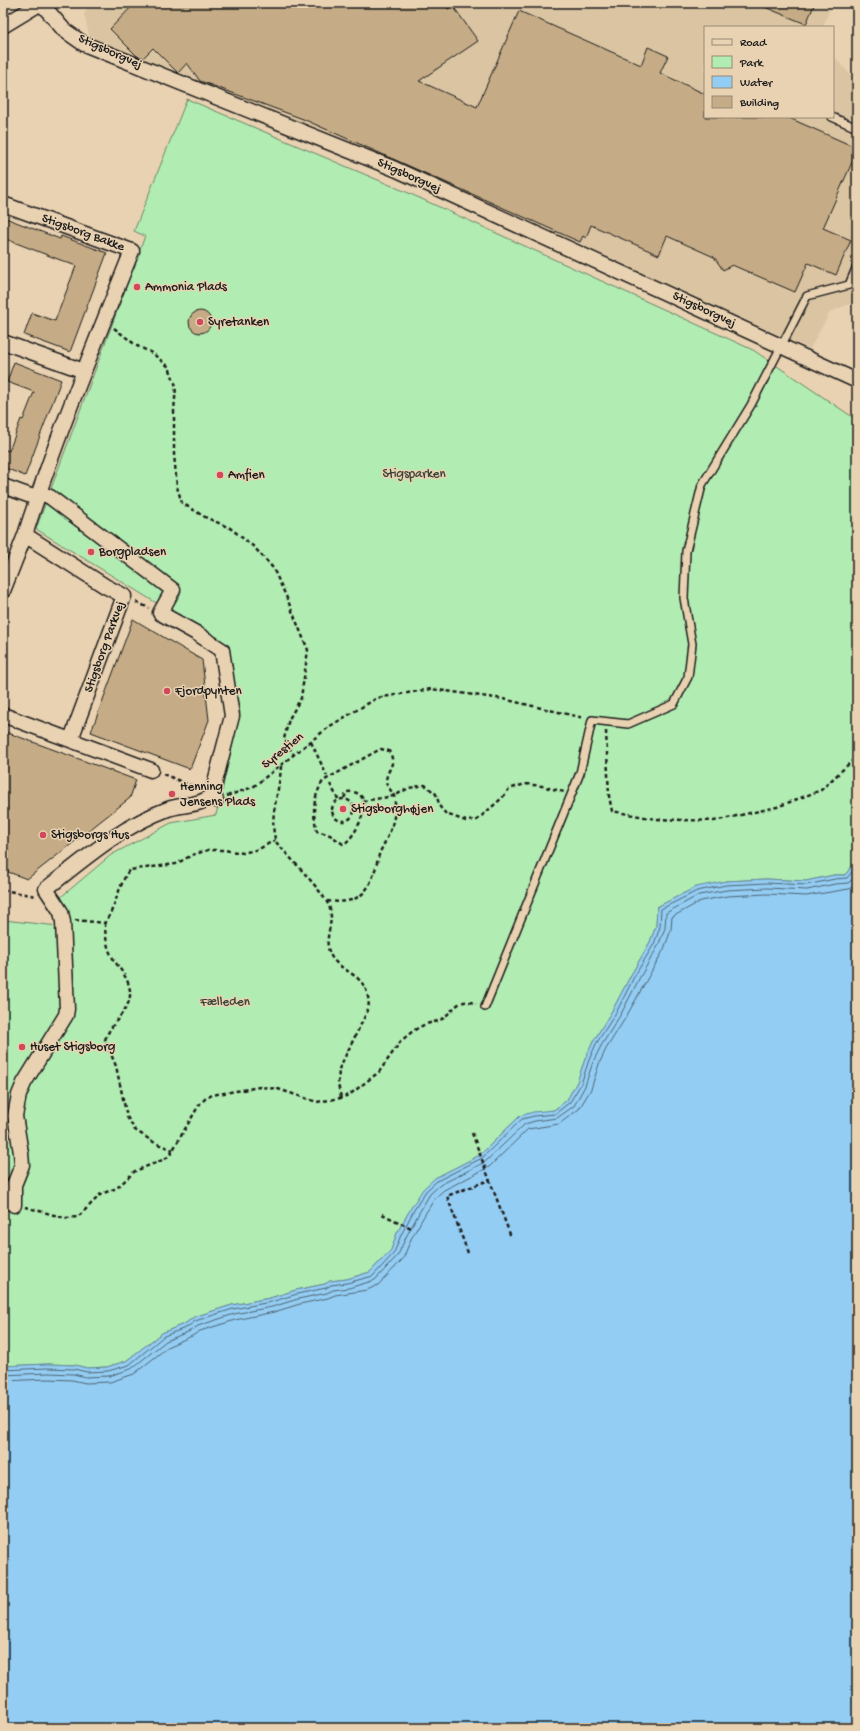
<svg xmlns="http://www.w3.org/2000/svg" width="860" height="1731" font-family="'Gochi Hand',sans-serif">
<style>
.built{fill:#dac4a2}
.green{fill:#b1edb2;stroke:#668467}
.water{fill:#94cdf3;stroke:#64869d}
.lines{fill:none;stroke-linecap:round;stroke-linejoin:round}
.shore{stroke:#4c6372;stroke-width:1}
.building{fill:#c5ac86;stroke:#1c1c1c}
.lane-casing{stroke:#1c1c1c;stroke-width:10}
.street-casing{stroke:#1c1c1c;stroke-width:17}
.path{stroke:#1c1c1c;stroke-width:2.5;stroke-dasharray:4 3;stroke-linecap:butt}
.lane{stroke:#e9d2b2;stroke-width:7}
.street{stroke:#e9d2b2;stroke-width:14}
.poi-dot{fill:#d1495b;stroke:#e9d2b2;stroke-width:1.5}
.labels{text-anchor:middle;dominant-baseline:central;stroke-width:3;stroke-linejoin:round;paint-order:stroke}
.street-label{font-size:13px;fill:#1c1c1c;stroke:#e9d2b2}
.poi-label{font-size:13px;fill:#1c1c1c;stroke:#e9d2b2;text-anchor:start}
.park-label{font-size:13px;fill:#3a463a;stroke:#e9d2b2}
</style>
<rect width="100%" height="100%" fill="#e9d2b2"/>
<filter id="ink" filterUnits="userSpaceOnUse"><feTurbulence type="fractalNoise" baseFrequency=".025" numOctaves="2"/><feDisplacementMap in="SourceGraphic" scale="8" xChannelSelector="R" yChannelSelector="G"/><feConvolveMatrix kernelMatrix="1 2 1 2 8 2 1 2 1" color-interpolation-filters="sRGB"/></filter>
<g filter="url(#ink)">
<path class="built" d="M90 3H832L823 27H705V117H833V55L857 82V301L830 312 810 349 410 169 90 39 84 14Z"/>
<path class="green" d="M187 99 404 191 753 350 857 420V860L845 875H834L806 881 766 879 726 881 684 893 657 907 656 926 650 942 631 975 613 1009 593 1042 585 1059 577 1082 567 1100 554 1110 520 1116 480 1155 435 1178 411 1208 397 1233 391 1250 370 1272 347 1279 330 1281 325 1284 296 1290 270 1298 232 1305 194 1317 186 1323 162 1333 126 1361 107 1367 87 1368 75 1365 48 1364 3 1366V1208H9L8 1200H3V920L58 926 61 897 111 855 171 823 216 815 240 713 228 647 36 529 145 236 134 231Z"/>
<path class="water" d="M857 860V1728H3V1366L48 1364 75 1365 87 1368 107 1367 126 1361 162 1333 186 1323 194 1317 232 1305 270 1298 296 1290 325 1284 330 1281 347 1279 370 1272 391 1250 397 1233 411 1208 423 1189 435 1178 480 1155 520 1116 533 1112 554 1110 567 1100 577 1082 585 1059 593 1042 613 1009 631 975 650 942 656 926 657 907 696 887 726 881 766 879 806 881 834 875H845Z"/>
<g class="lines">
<path class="shore" d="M3 1370 48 1368 74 1369 87 1372 108 1371 129 1365 164 1336 188 1327 195 1321 233 1309 271 1302 297 1294 326 1288 331 1285 347 1283 373 1276 394 1253 401 1235 414 1210 426 1191 437 1181 482 1158 522 1119 534 1116 555 1114 570 1102 581 1084 589 1060 596 1044 617 1011 634 977 654 944 660 927 661 909 697 891 726 885 767 883 806 885 835 879 847 878 857 866
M3 1375 48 1373 73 1374 86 1377 109 1376 131 1369 166 1341 190 1331 198 1326 234 1314 272 1307 298 1299 327 1293 333 1290 349 1288 375 1280 398 1255 406 1237 419 1213 430 1194 440 1185 485 1162 525 1124 535 1121 557 1118 574 1106 585 1086 593 1062 601 1046 621 1014 639 979 658 946 665 928 666 913 699 895 727 890 767 888 807 890 835 884 848 883 852 880 857 873
M3 1381 48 1379 72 1380 86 1383 110 1382 134 1374 169 1346 192 1336 200 1331 235 1320 274 1312 300 1304 328 1298 335 1295 367 1290 378 1285 403 1259 411 1239 424 1216 435 1198 444 1190 489 1167 528 1129 559 1124 579 1109 591 1089 599 1064 606 1049 626 1017 664 949 671 930 672 917 701 901 727 896 767 894 806 896 849 889 857 884"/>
</g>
<path class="building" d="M135 3H444L448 9 453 6 478 41 419 81 477 107 519 11 641 65 648 47 668 56 660 73 705 94V117H787L857 148V151L823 228 851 240 836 275 808 263 795 292 732 265 723 270 714 257 667 236 659 255 591 225 586 238 583 236 580 242 303 119 200 81 187 63 178 73 153 48 143 58 137 56 110 29Z
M755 3H815L806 24Z
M3 217 60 239 61 236 107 253 70 352 24 335 32 313 55 321 76 266 3 238Z
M189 322a11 11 0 1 1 22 0a11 11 0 1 1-22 0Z
M14 362 61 380 25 476 3 467V449L9 451 21 419 23 420 34 392 7 382Z
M133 619 202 660 209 720 190 769 91 732Z
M3 731 136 780 130 798 27 879 3 870Z"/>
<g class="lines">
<g class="lane-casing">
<path id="lane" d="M832 117 857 128
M485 1007 580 773 592 720 628 724 674 704 688 677 692 644 684 598 686 551 702 485 751 405 807 296 849 285 857 266"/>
</g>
<g class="street-casing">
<path id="street" d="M3 26 41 3 64 30 84 44 395 169 857 381
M3 204 132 251C94 345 56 438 25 535L105 586 124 596 71 739
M3 342 84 371
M3 486 36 498
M39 492 50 497 173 590 160 613 196 633 222 650 232 716 216 778 213 794 216 800
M3 591 25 535
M3 715 151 770
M14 1205V1185L22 1165 21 1153 15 1116 19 1095 24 1083 66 1015 67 1009 63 922 61 912 46 889C84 859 122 826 168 809 182 804 203 806 213 794"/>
</g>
<path class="path" d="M114 328 137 346 152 353 169 367 176 386 174 411V454L177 487 182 503 205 517 230 528 254 547 273 568 286 596 308 650 301 698 289 719 284 739 294 755
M136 602 149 608
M606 731 609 796 612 811 656 819 714 821 777 807 821 790 852 761 857 755
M311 742 327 776
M281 766C280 792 268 817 276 842 287 855 327 895 330 909 334 924 323 939 330 954 338 972 364 972 368 997 369 1003 369 1007 367 1012L339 1069 338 1084 341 1098
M163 774 199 789
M330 784 338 799
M227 796 253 787 330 726 377 698 431 689 503 699 584 718
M332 810a11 11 0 1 1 22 0a11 11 0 1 1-22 0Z
M363 801 394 796 409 788 425 785 436 794 440 807 446 814 466 821 477 820 502 798 509 789 525 784 542 786 564 792
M3 890 36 896
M327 901C355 904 367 897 375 870 377 864 378 857 380 852 388 836 395 824 395 805 395 803 395 798 394 796 392 790 386 787 386 780 388 767 397 765 389 751L381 749 375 752 323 781C313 798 312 812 317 831L330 835 343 844C355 840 381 789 347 792L344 798
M75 920 105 923C116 906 118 887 129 870L176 864 192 855 208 850H224L243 853 259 849 275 840
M105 923C105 932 106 941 109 950 115 967 135 980 129 1001 124 1015 110 1025 105 1040L116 1066 127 1117 135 1130 155 1143 173 1150
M472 1133 511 1237
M25 1207 65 1218 78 1217 101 1194 117 1188 135 1171 165 1159 170 1155 199 1105 206 1098 212 1095 260 1087 278 1089 317 1102 341 1098 349 1095 379 1072 401 1041C409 1034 417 1027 427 1024 432 1022 437 1022 442 1019 454 1011 458 996 476 1004
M382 1214 413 1229
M468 1253 447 1196 489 1180"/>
<use href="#lane" class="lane"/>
<use href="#street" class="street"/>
</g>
</g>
<g class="poi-dot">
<circle cx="137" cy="287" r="4"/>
<circle cx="200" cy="322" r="4"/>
<circle cx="220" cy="475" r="4"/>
<circle cx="91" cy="552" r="4"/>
<circle cx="167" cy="691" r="4"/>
<circle cx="172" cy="794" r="4"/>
<circle cx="343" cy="809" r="4"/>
<circle cx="43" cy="835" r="4"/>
<circle cx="22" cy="1047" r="4"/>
</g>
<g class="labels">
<g class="street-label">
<text transform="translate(110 52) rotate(24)">Stigsborgvej</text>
<text transform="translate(409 176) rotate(24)">Stigsborgvej</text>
<text transform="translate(83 233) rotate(20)">Stigsborg Bakke</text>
<text transform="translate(704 310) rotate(25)">Stigsborgvej</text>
<text transform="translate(105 647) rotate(-70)">Stigsborg Parkvej</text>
<text transform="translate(283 751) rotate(-39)">Syrestien</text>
</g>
<g class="poi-label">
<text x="145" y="287">Ammonia Plads</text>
<text x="208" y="322">Syretanken</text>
<text x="228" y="475">Amfien</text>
<text x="99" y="552">Borgpladsen</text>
<text x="175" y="691">Fjordpynten</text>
<text x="180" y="787">Henning<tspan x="180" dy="15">Jensens Plads</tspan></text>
<text x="351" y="809">Stigsborghøjen</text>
<text x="51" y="835">Stigsborgs Hus</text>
<text x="30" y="1047">Huset Stigsborg</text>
</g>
<g class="park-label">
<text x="414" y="474">Stigsparken</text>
<text x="225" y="1002">Fælleden</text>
</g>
</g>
<rect width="860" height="1731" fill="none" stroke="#e9d2b2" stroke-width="16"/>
<rect x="8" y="8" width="844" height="1715" fill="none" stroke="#1c1c1c" stroke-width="1.5" filter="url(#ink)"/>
<rect x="704" y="26" width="130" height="92" fill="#e9d2b2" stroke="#978976"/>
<rect x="712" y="39" width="20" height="6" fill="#e9d2b2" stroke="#978976"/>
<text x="740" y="46" font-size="12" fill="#1c1c1c">Road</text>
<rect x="712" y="56" width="20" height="12" fill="#b1edb2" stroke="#978976"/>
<text x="740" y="66" font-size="12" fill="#1c1c1c">Park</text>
<rect x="712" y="76" width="20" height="12" fill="#94cdf3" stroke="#978976"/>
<text x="740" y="86" font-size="12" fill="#1c1c1c">Water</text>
<rect x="712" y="96" width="20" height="12" fill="#c5ac86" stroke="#978976"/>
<text x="740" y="106" font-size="12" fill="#1c1c1c">Building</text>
</svg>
